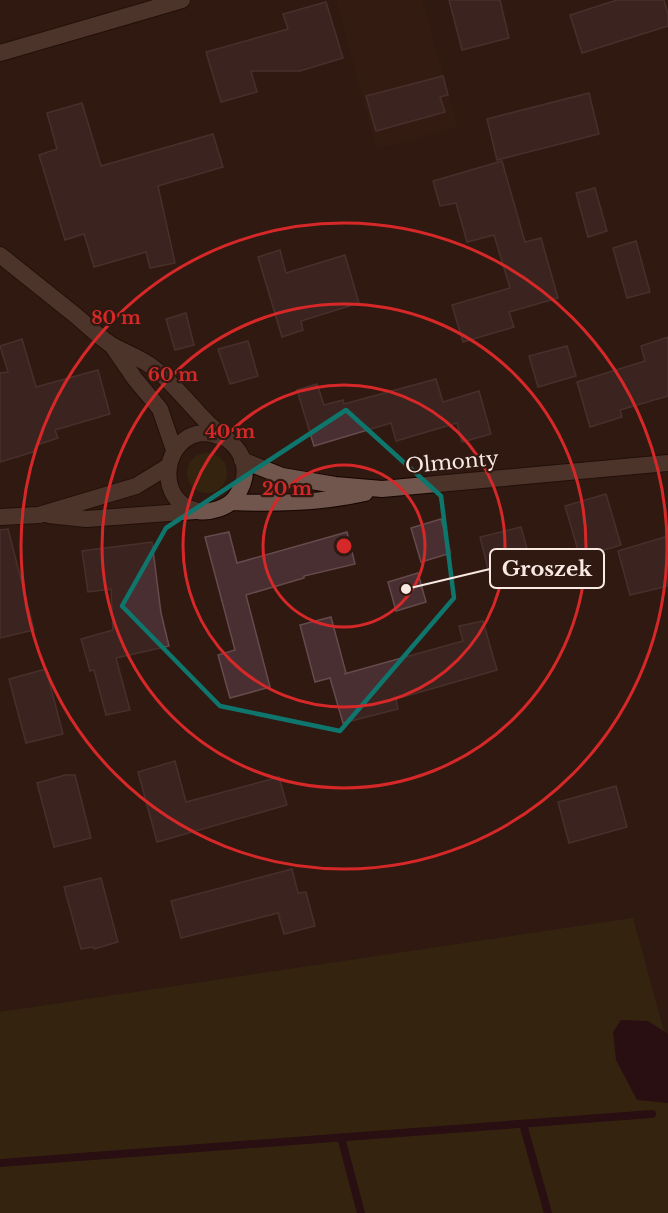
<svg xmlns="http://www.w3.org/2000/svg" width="668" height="1213" font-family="'Libre Baskerville',serif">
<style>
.built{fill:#3b1e14}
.green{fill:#3a320f}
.water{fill:#220115}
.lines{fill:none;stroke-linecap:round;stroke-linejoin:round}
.stream{stroke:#220115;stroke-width:8}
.building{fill:#492f31;stroke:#664a4c;stroke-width:1.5}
.minor-casing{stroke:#160401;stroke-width:18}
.tertiary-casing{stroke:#160401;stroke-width:18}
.minor{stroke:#70564c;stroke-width:16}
.tertiary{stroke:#70564c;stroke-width:16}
.marked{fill:none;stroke:#0f766e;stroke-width:4.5;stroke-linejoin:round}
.ring{fill:none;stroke:#d62828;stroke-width:3}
.labels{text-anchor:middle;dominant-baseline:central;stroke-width:4.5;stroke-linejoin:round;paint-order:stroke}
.street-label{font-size:20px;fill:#f9e9e3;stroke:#2f1911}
.centre{fill:#d62828;stroke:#2f1911;stroke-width:3}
.ring-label{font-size:18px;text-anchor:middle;font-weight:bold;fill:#d62828;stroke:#2f1911;stroke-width:4.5;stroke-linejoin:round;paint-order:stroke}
.leader{fill:none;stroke:#f9e9e3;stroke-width:2}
.callout-dot{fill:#f9e9e3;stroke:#2f1911;stroke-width:2}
.callout{fill:#2f1911;stroke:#f9e9e3;stroke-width:2}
.callout-label{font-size:21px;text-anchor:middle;font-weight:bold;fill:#f9e9e3}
</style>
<rect width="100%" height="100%" fill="#2f1911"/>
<path class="built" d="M337 0H422L458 127 376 149Z"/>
<path class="green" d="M187 473a20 20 0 1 1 40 0a20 20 0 1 1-40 0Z
M633 918 668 1046V1213H0V1012Z"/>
<path class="water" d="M621 1020 648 1021 668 1034V1103L637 1100 616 1060 613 1032Z"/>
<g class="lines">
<path class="stream" d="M523 1124 548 1213
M341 1137 361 1213
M0 1163 652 1114"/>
</g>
<path class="building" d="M449 0H500L509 38 462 50Z
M617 0H664L668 14V26L582 53 570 15Z
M326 2 343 58 300 71H251L257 92 221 102 206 52 288 29 283 14Z
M443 76 448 95 440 97 445 112 376 131 366 96Z
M589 93 599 134 497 160 487 119Z
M82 103 101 166 213 134 223 167 158 186 175 263 150 268 146 252 94 267 84 234 65 240 39 155 57 149 47 113Z
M502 161 525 242 541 238 558 298 509 312 514 327 463 342 452 305 510 288 494 235 467 242 456 203 440 206 433 181Z
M595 188 607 231 588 237 576 193Z
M636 241 650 292 627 298 613 248Z
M280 250 286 273 345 255 359 303 301 321 303 330 282 337 258 257Z
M186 313 194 345 175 350 166 319Z
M668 337V396L620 410 622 417 590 427 577 382 645 361 641 346Z
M22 339 36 387 98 370 110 414 55 430 58 438 37 445 33 452 0 462V373L8 372 0 346Z
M248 341 258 376 230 384 218 349Z
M567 346 576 376 538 387 529 356Z
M436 379 443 402 479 391 491 434 462 442 457 423 396 441 391 423 314 446 297 390 317 384 324 405 343 400 344 404Z
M606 494 621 545 580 557 565 506Z
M441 519 451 553 421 562 411 528Z
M521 527 531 563 489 573 480 537Z
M8 529 34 630 0 638V530Z
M229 532 237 563 347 532 355 564 304 576V578L246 595 270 687 230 698 218 655 235 650 205 537Z
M668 536V586L630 595 618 551Z
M152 542 161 613 169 646 116 658 130 710 106 715 94 670 90 671 81 639 113 630 111 589 88 592 82 551Z
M418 573 426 602 396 611 388 582Z
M331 617 346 673 344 674 463 641 459 626 483 621 497 670 396 699 398 709 343 723 330 678 315 682 300 625Z
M46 669 63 734 26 743 9 679Z
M175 761 186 802 279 777 287 805 157 842 138 772Z
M65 775H75L91 838 54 847 37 783Z
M616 786 627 827 569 843 558 802Z
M292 869 298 893 306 892 315 926 284 934 278 913 181 938 171 901Z
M101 878 118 942 94 949 93 947 81 949 64 887Z"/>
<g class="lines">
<g class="minor-casing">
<path id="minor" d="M0 53 182 0
M49 515 86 519 196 511
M0 517 39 515 136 486 167 467"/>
</g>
<g class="tertiary-casing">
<path id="tertiary" d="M0 255C25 275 50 295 75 315 87 325 98 336 110 344 123 352 139 357 151 366 172 381 187 402 206 421 215 431 232 440 239 452 249 468 245 484 235 498 227 508 210 513 198 511 153 503 162 432 207 433 213 434 220 437 225 438
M113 347 135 379 160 409 174 450
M242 460 282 476 335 485 382 489 668 463
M232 502C277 504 321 503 365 493"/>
</g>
<use href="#minor" class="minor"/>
<use href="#tertiary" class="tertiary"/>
</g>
<path d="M0 0H668V1213H0ZM346 410 441 496 454 598 340 731 220 706 122 606 166 528Z" fill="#2f1911" fill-opacity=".55" fill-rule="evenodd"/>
<path class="marked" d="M346 410 441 496 454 598 340 731 220 706 122 606 166 528Z"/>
<g class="ring">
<circle cx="344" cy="546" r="81"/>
<circle cx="344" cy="546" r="161"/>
<circle cx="344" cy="546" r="242"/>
<circle cx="344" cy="546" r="323"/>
</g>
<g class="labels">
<g class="street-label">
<text transform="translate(452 462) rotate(-5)">Olmonty</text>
</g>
</g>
<circle cx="344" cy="546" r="9" class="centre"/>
<g class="ring-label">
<text x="116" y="324">80 m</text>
<text x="173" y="381">60 m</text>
<text x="230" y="438">40 m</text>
<text x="287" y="495">20 m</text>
</g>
<path class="leader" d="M406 589L490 569"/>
<circle class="callout-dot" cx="406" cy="589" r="6"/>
<rect class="callout" x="490" y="549" width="114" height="39" rx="6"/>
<g class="callout-label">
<text x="547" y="576">Groszek</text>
</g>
</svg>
